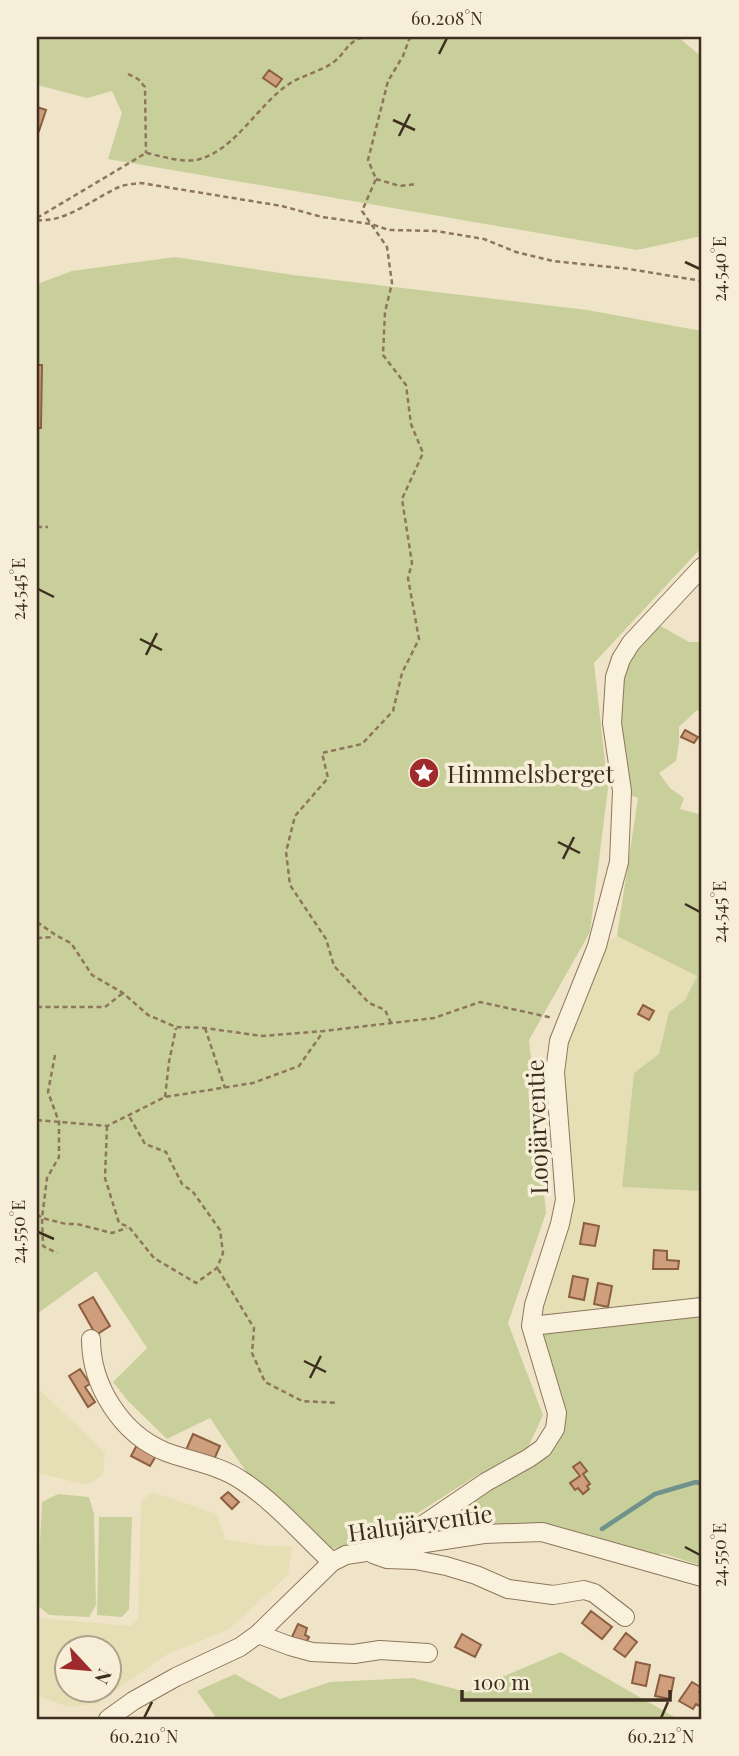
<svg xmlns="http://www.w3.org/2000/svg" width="739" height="1756" font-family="'Playfair Display',serif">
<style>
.farmland{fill:#e6deb5;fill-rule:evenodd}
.green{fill:#c9cf9b}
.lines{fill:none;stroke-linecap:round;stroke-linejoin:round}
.stream{stroke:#6f938a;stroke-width:4.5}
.building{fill:#cf9f7d;stroke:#8d5f41;stroke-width:2}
.minor-casing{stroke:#8d765c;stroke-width:20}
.path{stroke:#8d765c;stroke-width:2.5;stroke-dasharray:5 3.5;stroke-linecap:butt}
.minor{stroke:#faf1dc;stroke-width:18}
.ticks{fill:none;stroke:#3d2e20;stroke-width:2.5}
.labels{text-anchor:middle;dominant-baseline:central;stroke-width:7;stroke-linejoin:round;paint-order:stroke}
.poi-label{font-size:24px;fill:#3d2e20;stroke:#f7eed8;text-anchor:start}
.street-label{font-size:24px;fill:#3d2e20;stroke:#f7eed8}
.neatline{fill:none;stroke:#3d2e20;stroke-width:2.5}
.ticks-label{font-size:18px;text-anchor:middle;fill:#3d2e20}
</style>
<rect width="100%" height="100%" fill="#f0e4c8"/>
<path class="farmland" d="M617 936 697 975 685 1000 669 1012 659 1054 634 1073 622 1187 702 1191V1291L684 1310 531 1326 560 1224 555 1072 597 946Z
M37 1387 105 1453 103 1475 87 1485 37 1473Z
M152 1492 217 1514 225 1539 259 1545 292 1547 288 1575 228 1630 166 1655 96 1704 69 1707 38 1696 37 1618 131 1626 138 1619 141 1501ZM66 1648H108V1690H66Z"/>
<path class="green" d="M37 37H678L702 57V236L637 250 108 159 122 113 112 91 87 98 37 85Z
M175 257 293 275 587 310 702 331V547L594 663 608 788 590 932 529 1040 546 1213 508 1323 543 1415 526 1452 479 1474 375 1540 331 1549 247 1473 210 1418 167 1439 128 1401 113 1382 147 1348 96 1271 37 1314V284L72 271Z
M657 624 689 642H702V710L696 711 679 727V743L676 761 659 773 670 788 684 798 680 809 702 815V1191L622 1187 634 1073 659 1054 669 1012 685 1000 697 976 617 936 638 798 629 795C625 764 615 712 620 682 623 661 644 640 657 624Z
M702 1291V1566L661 1553 654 1563 542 1532 389 1548 555 1429 531 1326 684 1310Z
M58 1494 89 1497 94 1514 96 1605 89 1617 49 1615 37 1605 42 1502Z
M99 1517H132L129 1609 122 1617 97 1615Z
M561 1652 678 1719H214L215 1716 197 1691 235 1674 280 1699 330 1682 413 1678 467 1692Z"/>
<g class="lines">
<path class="stream" d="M602 1529 655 1494 696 1482 702 1484"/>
</g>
<path class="building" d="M269 70 282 79 276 87 263 78Z
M37 102V107L46 110 39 131 37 130Z
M37 365H42L41 428H37Z
M685 730 698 737 694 743 681 737Z
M643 1005 654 1011 649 1020 638 1014Z
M584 1223 599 1226 595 1246 580 1244Z
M654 1250 667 1251V1260L679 1261 678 1269H653Z
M573 1276 588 1279 584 1300 569 1297Z
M598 1283 612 1286 608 1307 594 1304Z
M93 1297 110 1326 96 1335 79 1305Z
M80 1369 90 1384 85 1387 95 1402 88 1407 69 1376Z
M193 1434 220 1446 213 1462 186 1450Z
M138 1443 157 1454 150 1466 131 1456Z
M580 1462 587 1471 583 1474 590 1484 587 1486 589 1489 583 1494 578 1488 575 1490 570 1483 580 1476 573 1467Z
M228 1492 239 1502 232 1509 221 1498Z
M591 1611 612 1627 602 1639 582 1623Z
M298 1624 307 1628 305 1635 309 1637 305 1645 291 1639Z
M626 1633 637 1642 625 1657 614 1649Z
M462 1634 481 1645 475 1657 455 1647Z
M636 1662 650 1665 646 1686 632 1683Z
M660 1675 674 1678 670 1699 655 1696Z
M692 1682 702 1688 699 1692 702 1694V1708L696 1704 693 1709 679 1701Z"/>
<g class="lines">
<g class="minor-casing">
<path id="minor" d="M531 1326 702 1307
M91 1339C91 1385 121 1434 166 1452 190 1461 219 1465 241 1480 274 1501 303 1535 332 1562
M389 1548 486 1482 529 1458 543 1448 555 1429 557 1413 531 1326 534 1305 560 1224 565 1200 555 1072 559 1041 597 946 619 862 622 791 612 723 615 677 621 659 631 643 702 567
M373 1554 387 1559 415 1560 446 1566 476 1575 508 1589 553 1595 584 1590 594 1593 625 1617
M258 1634 290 1646 312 1652 354 1654 380 1650 428 1653
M108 1719 133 1701 176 1677 240 1647 258 1634 332 1562 346 1555 484 1534 542 1532 702 1577"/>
</g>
<path class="path" d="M128 74 138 79 145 87 146 153
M376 179 400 186 417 184
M37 218 146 153C162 156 184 164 200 159 235 149 258 106 286 86 301 75 321 72 335 61 347 51 346 43 363 37
M37 220C66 223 94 198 119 187 126 184 134 184 141 183L282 206 322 217 371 224 389 230 436 231 484 239 516 252 553 261 629 269 702 281
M37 527H48
M37 922 57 936 71 943 92 975 123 993 148 1015 176 1027 205 1028 262 1036 324 1031 434 1018 480 1002 553 1018
M37 938 54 937
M37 1007H105L123 993
M391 1023 385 1010 369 1003 334 966 326 939 290 885 286 852 295 816 328 778 322 753 362 744 393 711 402 673 419 639 408 578 412 563 402 499 423 453 411 424 406 385 383 355 385 312 392 283 387 247 362 211 376 179 368 160 388 81 403 56 410 37
M205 1028 225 1088
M55 1055 48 1092 59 1122V1157L47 1178 42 1218 43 1246 57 1253
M165 1097 169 1062 176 1028
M37 1120 107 1126 165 1097 253 1083 299 1066 323 1032
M107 1126 105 1178 119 1223 129 1227 154 1258 196 1283 217 1268 223 1253 220 1230 193 1192 182 1184 166 1152 145 1144 129 1116
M37 1214 42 1218 66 1224H77L112 1233 127 1228
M218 1269 254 1328 252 1353 265 1382 302 1401 338 1403"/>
<use href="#minor" class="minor"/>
</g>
<path class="ticks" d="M439 54 447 38M393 120 415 130M399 136 410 114M685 262 700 269M38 589 54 597M140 639 162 650M146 655 157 633M558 842 580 853M563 859 574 837M685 904 700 912M38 1232 54 1239M304 1361 326 1372M310 1378 321 1356M685 1547 700 1555M144 1718 152 1702M661 1718 668 1702"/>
<defs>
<g id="sight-disc" transform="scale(1.575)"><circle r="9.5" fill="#9e2a2b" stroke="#f7eed8"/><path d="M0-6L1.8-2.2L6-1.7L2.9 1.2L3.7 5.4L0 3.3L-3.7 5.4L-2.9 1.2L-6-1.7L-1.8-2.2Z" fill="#fff"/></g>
</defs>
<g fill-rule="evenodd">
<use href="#sight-disc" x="424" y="773"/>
</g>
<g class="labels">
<g class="poi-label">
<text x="447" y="773">Himmelsberget</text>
</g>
<g class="street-label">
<text transform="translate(536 1127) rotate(-92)">Loojärventie</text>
<text transform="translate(420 1522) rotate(-8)">Halujärventie</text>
</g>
</g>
<rect width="739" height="1756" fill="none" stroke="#f7eed8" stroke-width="77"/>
<g transform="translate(88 1669) rotate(116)"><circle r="33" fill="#f7eed8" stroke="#ada18e" stroke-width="2"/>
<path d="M0-5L12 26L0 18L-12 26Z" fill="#9e2a2b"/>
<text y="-10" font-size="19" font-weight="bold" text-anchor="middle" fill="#3d2e20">N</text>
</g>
<path d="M462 1690v10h208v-10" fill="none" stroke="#3d2e20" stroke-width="3.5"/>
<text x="473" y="1690" font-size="21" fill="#3d2e20" stroke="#f7eed8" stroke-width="5" paint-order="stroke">100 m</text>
<rect x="38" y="38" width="662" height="1680" class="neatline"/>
<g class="ticks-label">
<text x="447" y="25">60.208°N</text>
<text transform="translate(720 269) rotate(-90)" y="6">24.540°E</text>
<text transform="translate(19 589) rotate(-90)" y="6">24.545°E</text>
<text transform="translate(720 912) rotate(-90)" y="6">24.545°E</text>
<text transform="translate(19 1232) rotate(-90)" y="6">24.550°E</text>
<text transform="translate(720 1555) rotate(-90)" y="6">24.550°E</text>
<text x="144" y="1743">60.210°N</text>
<text x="661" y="1743">60.212°N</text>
</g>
</svg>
